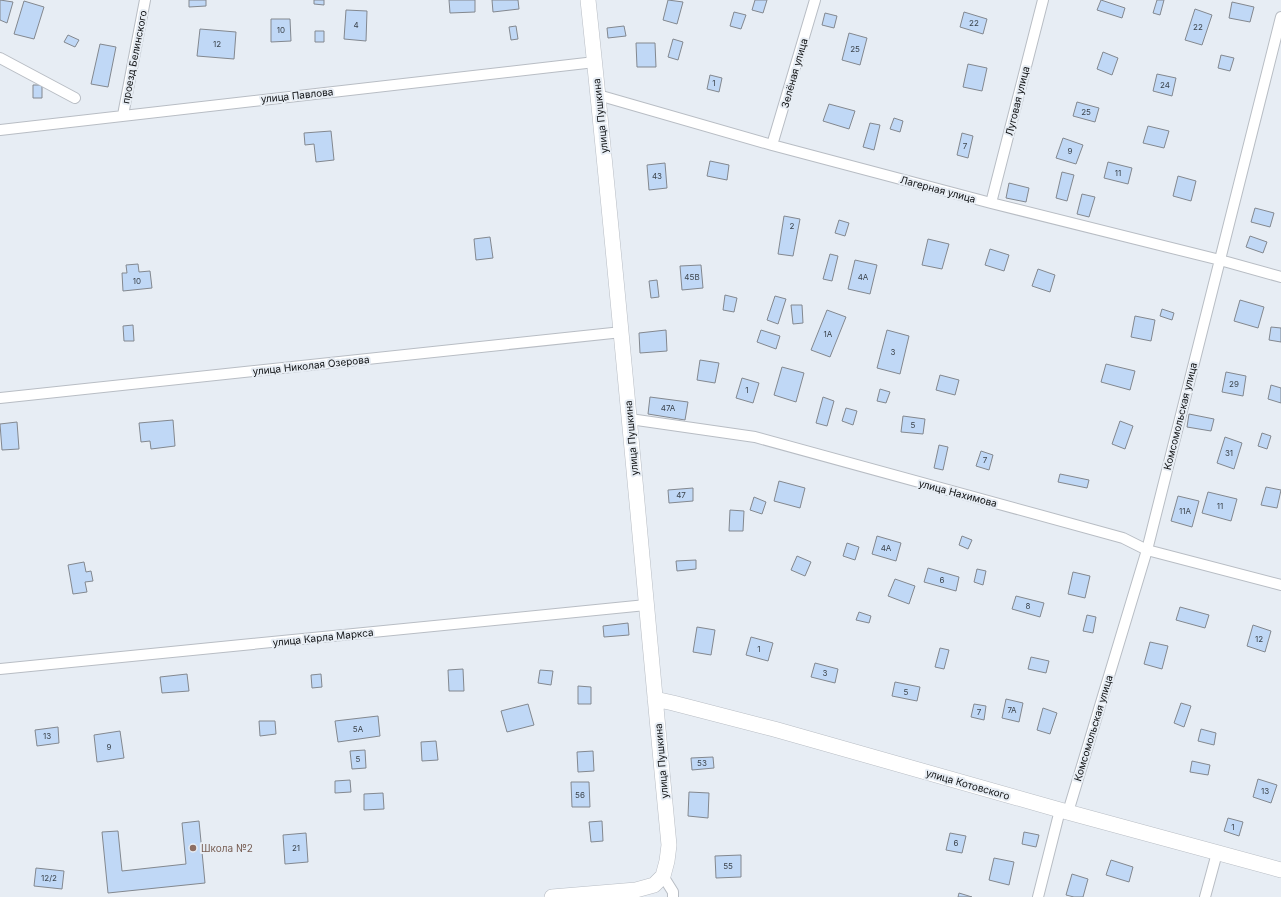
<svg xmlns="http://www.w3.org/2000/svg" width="1281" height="897" font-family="Inter,sans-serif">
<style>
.building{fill:#c0d8f6;stroke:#83888f}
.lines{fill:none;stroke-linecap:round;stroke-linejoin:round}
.street-casing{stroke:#b8bdc4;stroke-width:12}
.secondary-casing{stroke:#b8bdc4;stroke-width:16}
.street{stroke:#fff;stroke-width:10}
.secondary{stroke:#fff;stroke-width:15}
.education-dot{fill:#8d6e63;stroke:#e7edf4;stroke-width:1.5}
.labels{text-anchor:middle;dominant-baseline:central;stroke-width:4;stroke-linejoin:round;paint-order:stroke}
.number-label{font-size:8px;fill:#3c444c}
.street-label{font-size:10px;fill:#101214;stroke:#e7edf4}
.education-label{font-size:10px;fill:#785e54;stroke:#e7edf4;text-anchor:start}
</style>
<rect width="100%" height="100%" fill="#e7edf4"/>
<path class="building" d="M0 0 13 2 7 23 0 20Z
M189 0H206V6L189 7Z
M314 0H324V5L314 4Z
M449 0H475V12L450 13Z
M492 0H518L519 9 493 12Z
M668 0 683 2 677 24 663 20Z
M755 0H767L763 13 752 10Z
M1101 0 1125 8 1122 18 1097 10Z
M1157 0H1164L1160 15 1153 13Z
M24 1 44 7 34 39 14 34Z
M1232 2 1254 7 1250 22 1229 18Z
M1195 9 1212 15 1202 45 1185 40Z
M346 10 367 11 366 41 344 39Z
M734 12 746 15 741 29 730 26Z
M964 12 987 19 983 34 960 27Z
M825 13 837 16 834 28 822 25Z
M271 19H290L291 41 271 42Z
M516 26 518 39 511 40 509 27Z
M624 26 626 36 608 38 607 28Z
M200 29 236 32 234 59 197 56Z
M315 31H324V42H315Z
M849 33 867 38 860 65 842 60Z
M68 35 79 40 75 47 64 42Z
M673 39 683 42 678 60 668 57Z
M636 43H655L656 67H637Z
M100 44 116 47 108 87 91 84Z
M1103 52 1118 58 1112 75 1097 69Z
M1221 55 1234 58 1230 71 1218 68Z
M968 64 987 68 982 91 963 87Z
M1157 74 1176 78 1172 96 1153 91Z
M710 75 722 78 719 92 707 89Z
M33 85H42V98H33Z
M1077 102 1099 108 1095 122 1073 116Z
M829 104 855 111 849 129 823 121Z
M894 118 903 121 900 132 890 129Z
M870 123 880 125 874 150 863 147Z
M1148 126 1169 131 1164 148 1143 143Z
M331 131 334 160 316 162 314 144 305 145 304 133Z
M962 133 973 136 968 158 957 155Z
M1063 138 1083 145 1076 164 1056 158Z
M710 161 729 165 727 180 707 176Z
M1108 162 1132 168 1128 184 1104 178Z
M665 163 667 188 649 190 647 165Z
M1062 172 1074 175 1067 201 1056 198Z
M1178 176 1196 181 1191 201 1173 196Z
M1009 183 1029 188 1026 202 1006 198Z
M1082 194 1095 197 1089 217 1077 214Z
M1255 208 1274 213 1270 227 1251 222Z
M784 216 800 219 793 256 778 254Z
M839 220 849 223 845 236 835 233Z
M1250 236 1267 242 1263 253 1246 247Z
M490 237 493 258 476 260 474 239Z
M928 239 949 244 942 269 922 265Z
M990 249 1009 255 1004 271 985 265Z
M830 254 838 256 832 281 823 279Z
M855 260 877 265 870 294 848 289Z
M138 264 139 272 150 271 152 288 123 291 122 273H127L126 265Z
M701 265 703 288 682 290 680 266Z
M1038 269 1055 275 1050 292 1032 286Z
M657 280 659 297 651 298 649 281Z
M725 295 737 298 734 312 723 310Z
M775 296 786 299 778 324 767 320Z
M1240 300 1264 307 1258 328 1234 321Z
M791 305H802L803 323 793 324Z
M1162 309 1174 313 1172 320 1160 316Z
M827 310 846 317 830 357 811 350Z
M1135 316 1155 320 1151 341 1131 337Z
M133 325 134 341H124L123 326Z
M1271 327 1281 328V342L1269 340Z
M666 330 667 351 640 353 639 333Z
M761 330 780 336 776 349 757 342Z
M887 330 909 336 900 374 877 368Z
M700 360 719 363 715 383 697 380Z
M1106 364 1135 371 1130 390 1101 382Z
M782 367 804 373 796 402 774 395Z
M1226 372 1246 376 1243 396 1222 392Z
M940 375 959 380 955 395 936 390Z
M742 378 759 383 753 403 736 398Z
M1271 385 1281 388V403L1268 399Z
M880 389 890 392 886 403 877 401Z
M650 397 688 402 685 420 648 414Z
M823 397 834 401 827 426 816 423Z
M846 408 857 411 853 425 842 421Z
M1189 414 1214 419 1211 431 1187 427Z
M903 416 925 419 923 434 901 432Z
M173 420 175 446 151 449 150 441 141 442 139 423Z
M1120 421 1133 426 1125 449 1112 444Z
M17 422 19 449 2 450 0 424Z
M1262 433 1271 436 1267 449 1258 446Z
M1225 437 1242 443 1234 469 1217 463Z
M939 445 948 447 943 470 934 468Z
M981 451 993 455 989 470 976 466Z
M1060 474 1089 480 1087 488 1058 482Z
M779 481 805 488 800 508 774 501Z
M1266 487 1281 490 1277 508 1261 505Z
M693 488V501L669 503 668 490Z
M1208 492 1237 499 1231 521 1202 513Z
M1178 496 1199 501 1192 527 1171 521Z
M754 497 766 502 762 514 750 510Z
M730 510 744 511 743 531H729Z
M877 536 901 543 896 561 872 554Z
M962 536 972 540 968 549 959 545Z
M847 543 859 547 855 560 843 556Z
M797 556 811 562 805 576 791 570Z
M696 560V569L677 571 676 561Z
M84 562 86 572 91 571 93 581 85 582 87 592 73 594 68 565Z
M928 568 959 577 956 591 924 582Z
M977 569 986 571 983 585 974 582Z
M1073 572 1090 576 1085 598 1068 594Z
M895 579 915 586 909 604 888 596Z
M1016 596 1044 603 1040 617 1012 609Z
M1180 607 1209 615 1205 628 1176 620Z
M859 612 871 616 869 623 856 620Z
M1087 615 1096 617 1093 633 1083 631Z
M628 623 629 635 604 637 603 626Z
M1253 625 1271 631 1265 652 1247 646Z
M697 627 715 630 711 655 693 652Z
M751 637 773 643 768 661 746 655Z
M1150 642 1168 646 1162 669 1144 664Z
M940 648 949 650 944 669 935 667Z
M1031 657 1049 661 1046 673 1028 669Z
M815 663 838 669 835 683 811 677Z
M463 669 464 691H449L448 670Z
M540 670 553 671 551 685 538 683Z
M187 674 189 691 162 693 160 677Z
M321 674 322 687 312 688 311 675Z
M895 682 920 687 917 701 892 696Z
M578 686 591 687V704H578Z
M1006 699 1023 703 1019 722 1002 718Z
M1181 703 1191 706 1184 727 1174 723Z
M528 704 534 725 507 732 501 711Z
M974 704 986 706 984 720 971 717Z
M1043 708 1057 713 1050 734 1037 730Z
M378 716 380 736 338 742 335 721Z
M259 721H275L276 734 260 736Z
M58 727 59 743 37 746 35 730Z
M1201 729 1216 733 1214 745 1198 741Z
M120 731 124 758 97 762 94 735Z
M436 741 438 760 422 761 421 742Z
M365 750 366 768 352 769 350 751Z
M593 751 594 771 578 772 577 752Z
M713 757 714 768 692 770 691 758Z
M1192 761 1210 765 1208 775 1190 772Z
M1258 779 1277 785 1271 803 1253 797Z
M350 780 351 792 335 793V781Z
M571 782H589L590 807H572Z
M689 792 709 793 708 818 688 816Z
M383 793 384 809 364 810V794Z
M1228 818 1243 822 1239 836 1224 831Z
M199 821 205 883 108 893 102 832 118 831 122 871 186 864 182 823Z
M602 821 603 841 591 842 589 822Z
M1024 832 1039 835 1036 847 1022 844Z
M306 833 308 862 285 864 283 835Z
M950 833 966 836 962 853 946 850Z
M741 855V877L716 878 715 856Z
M994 858 1014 862 1009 885 989 880Z
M1111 860 1133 867 1129 882 1106 875Z
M36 868 64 871 62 889 34 886Z
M1072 874 1088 879 1083 897H1074L1066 895Z
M959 893 972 897H958Z"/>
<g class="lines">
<g class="street-casing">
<path id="street" d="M0 58 75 98
M598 95 772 145 991 203 1220 260 1281 277
M123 115 145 0
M0 130 595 62
M772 145 815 0
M991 203 1043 0
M0 398 622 332
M630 419 755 437 1123 538 1147 550 1281 585
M0 669 646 605
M1068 812 1147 550 1281 17
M663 876 673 892V897
M1038 897 1060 810
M1205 897 1217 853"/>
</g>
<g class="secondary-casing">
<path id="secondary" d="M655 699 673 703 774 729 1060 810 1281 870
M552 897 636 890 654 885 663 876 667 861 669 845C642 564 618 281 588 0"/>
</g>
<use href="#street" class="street"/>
<use href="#secondary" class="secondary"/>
</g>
<circle class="education-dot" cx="193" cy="848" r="4"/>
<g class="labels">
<g class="number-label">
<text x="974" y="23">22</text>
<text x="356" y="25">4</text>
<text x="1198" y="27">22</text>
<text x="281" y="30">10</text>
<text x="217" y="44">12</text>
<text x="855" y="49">25</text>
<text x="714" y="83">1</text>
<text x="1165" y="85">24</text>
<text x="1086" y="112">25</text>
<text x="965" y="146">7</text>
<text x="1070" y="151">9</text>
<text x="1118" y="173">11</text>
<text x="657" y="176">43</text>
<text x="792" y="226">2</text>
<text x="692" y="277">45В</text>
<text x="863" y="277">4А</text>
<text x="137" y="281">10</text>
<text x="828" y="334">1А</text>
<text x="893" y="352">3</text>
<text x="1234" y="384">29</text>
<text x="747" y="390">1</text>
<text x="668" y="408">47А</text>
<text x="913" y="425">5</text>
<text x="1229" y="453">31</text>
<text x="985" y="460">7</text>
<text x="681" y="495">47</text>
<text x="1220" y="506">11</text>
<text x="1185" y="511">11А</text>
<text x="886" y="548">4А</text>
<text x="942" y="580">6</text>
<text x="1028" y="606">8</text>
<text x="1259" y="639">12</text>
<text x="759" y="649">1</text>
<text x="825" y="673">3</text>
<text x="906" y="692">5</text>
<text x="1012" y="710">7А</text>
<text x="979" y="712">7</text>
<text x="358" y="729">5А</text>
<text x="47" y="736">13</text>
<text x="109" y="747">9</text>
<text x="358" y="759">5</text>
<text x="702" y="763">53</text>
<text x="1265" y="791">13</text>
<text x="580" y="795">56</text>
<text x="1233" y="827">1</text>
<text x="956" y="843">6</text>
<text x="296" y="848">21</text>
<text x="728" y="866">55</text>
<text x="49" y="878">12/2</text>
</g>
<g class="street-label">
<text transform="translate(134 57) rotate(-79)">проезд Белинского</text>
<text transform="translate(794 73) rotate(-74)">Зелёная улица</text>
<text transform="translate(297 95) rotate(-6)">улица Павлова</text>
<text transform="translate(1017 101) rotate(-76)">Луговая улица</text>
<text transform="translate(600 116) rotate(-96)">улица Пушкина</text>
<text transform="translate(938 189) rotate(15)">Лагерная улица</text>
<text transform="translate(311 365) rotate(-6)">улица Николая Озерова</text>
<text transform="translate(1180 416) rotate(-76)">Комсомольская улица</text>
<text transform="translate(631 438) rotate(-95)">улица Пушкина</text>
<text transform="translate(958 493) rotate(15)">улица Нахимова</text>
<text transform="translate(323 637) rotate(-6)">улица Карла Маркса</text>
<text transform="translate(1093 728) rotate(-73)">Комсомольская улица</text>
<text transform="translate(661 761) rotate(-95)">улица Пушкина</text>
<text transform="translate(968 784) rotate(16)">улица Котовского</text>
</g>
<g class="education-label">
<text x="201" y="848">Школа №2</text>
</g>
</g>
</svg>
